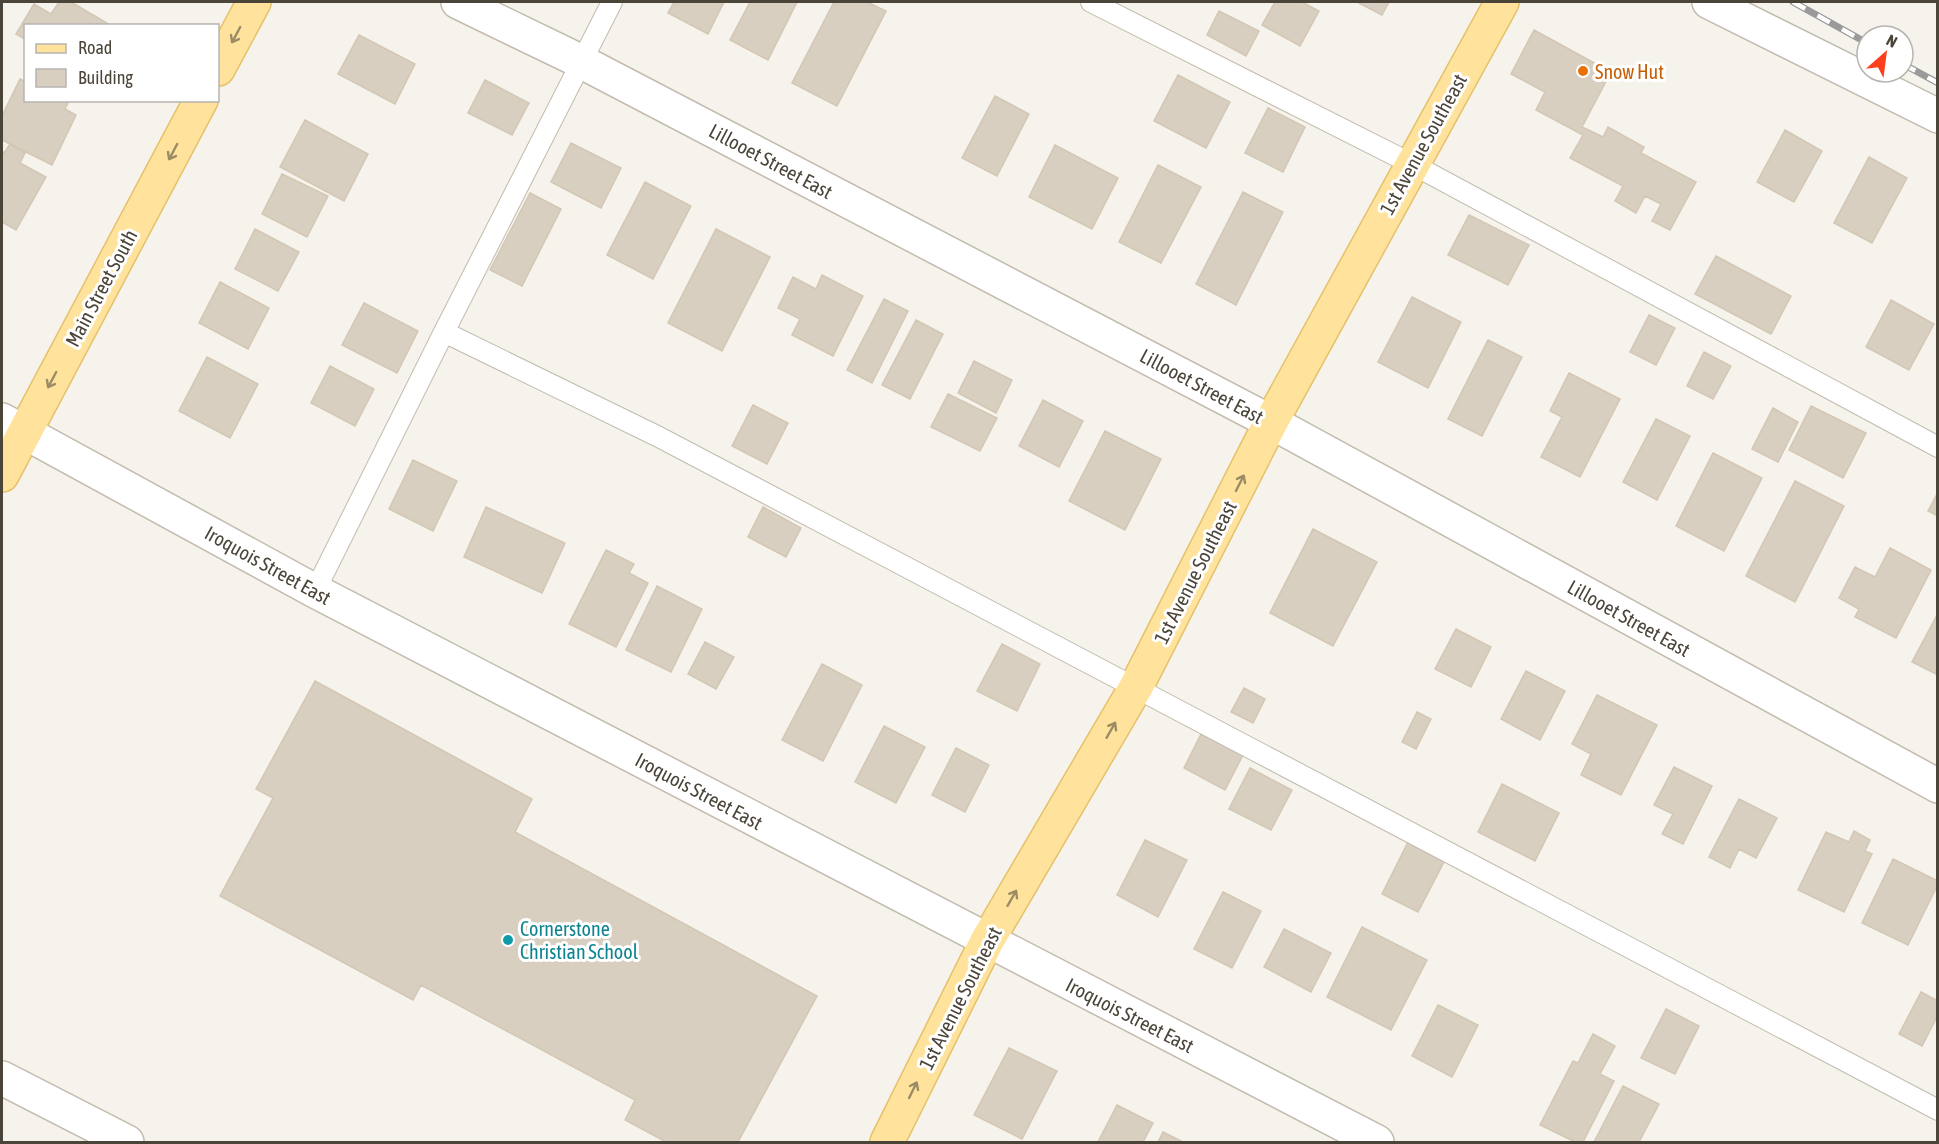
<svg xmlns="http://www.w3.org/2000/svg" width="1939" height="1144" font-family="'Asap Condensed',sans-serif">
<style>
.building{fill:#d8cfc1;stroke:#d3c7b4;stroke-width:1.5}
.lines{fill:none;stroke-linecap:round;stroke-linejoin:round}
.service-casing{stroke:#c2bbae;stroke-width:22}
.minor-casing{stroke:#c2bbae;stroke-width:36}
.tertiary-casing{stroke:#c2bbae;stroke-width:36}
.primary-casing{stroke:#e6c16a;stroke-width:36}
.service{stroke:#fff;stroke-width:20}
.minor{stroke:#fff;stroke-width:33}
.tertiary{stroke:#fff;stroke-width:33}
.primary{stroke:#ffe39c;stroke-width:33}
.rail-casing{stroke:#9a9a9a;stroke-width:7}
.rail{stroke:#fff;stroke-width:4.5;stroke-dasharray:14;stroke-linecap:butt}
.oneway{stroke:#9c8c66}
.food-dot{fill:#e8710a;stroke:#fff;stroke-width:2}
.culture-dot{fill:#0f9aa8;stroke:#fff;stroke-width:2}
.labels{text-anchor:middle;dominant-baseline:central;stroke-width:6;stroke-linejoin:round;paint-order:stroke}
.food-label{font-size:20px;fill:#c56008;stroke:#fff;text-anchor:start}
.street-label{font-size:20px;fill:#4b4439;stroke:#fff}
.culture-label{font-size:20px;fill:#0d838f;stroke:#fff;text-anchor:start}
</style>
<rect width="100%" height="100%" fill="#f6f3ec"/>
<path class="building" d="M59 2H71L112 26H26V40L16 34 34 4 51 14Z
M674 2H724L708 34 668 13Z
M750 2H797L768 60 730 40Z
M834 2H867L886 11 837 106 792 83Z
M1275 2H1302L1319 11 1300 46 1262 25Z
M1357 2H1389L1382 15Z
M1219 11 1259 31 1246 56 1207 35Z
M1534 30 1611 72 1582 127 1603 137 1608 127 1644 147 1641 153 1696 182 1670 230 1652 221 1661 204 1645 196 1636 213 1615 201 1623 186 1570 158 1583 135 1536 110 1545 92 1511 74Z
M359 35 415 64 395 104 338 74Z
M1178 75 1230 102 1206 148 1154 121Z
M20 79 26 82V100H64L68 103 65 109 76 115 52 165 2 140V116Z
M485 80 529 103 512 135 468 113Z
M995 96 1029 114 997 176 962 158Z
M1268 108 1305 127 1283 172 1245 153Z
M305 120 368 154 344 201 280 167Z
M1785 130 1822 151 1794 202 1757 182Z
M571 143 621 168 601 208 551 182Z
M10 144 25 153 20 163 46 177 16 230 2 222V151L4 153Z
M1055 145 1118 178 1092 229 1029 197Z
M1869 157 1907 178 1872 243 1834 223Z
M1158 165 1201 187 1161 263 1119 242Z
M282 174 328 196 307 237 262 214Z
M645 182 691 206 653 279 607 255Z
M1243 192 1283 212 1236 305 1196 284Z
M530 193 561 209 522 286 490 270Z
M1469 215 1529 245 1508 285 1448 255Z
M255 229 299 252 278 291 235 269Z
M716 229 770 257 722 351 668 323Z
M1716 256 1791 296 1771 334 1695 294Z
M822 275 863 296 833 356 792 335 800 319 778 308 793 277 816 289Z
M220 282 269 308 248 349 199 323Z
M1412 297 1461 322 1428 388 1378 362Z
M884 299 908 311 872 383 847 370Z
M1891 300 1934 324 1909 370 1866 347Z
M364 303 418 331 397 373 342 345Z
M1649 315 1675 328 1656 365 1630 352Z
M916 320 943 334 910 399 882 385Z
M1488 340 1522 357 1482 436 1448 419Z
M1704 352 1731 366 1713 399 1687 386Z
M207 357 258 384 230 438 179 411Z
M974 361 1012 380 996 413 958 393Z
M330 366 374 389 355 426 311 403Z
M1569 373 1620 399 1580 477 1541 457 1562 417 1550 411Z
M948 394 997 418 980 451 931 427Z
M1043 400 1083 421 1059 467 1019 446Z
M753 405 788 423 767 464 732 446Z
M1811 406 1866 433 1843 478 1789 450Z
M1773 408 1798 422 1778 462 1752 449Z
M1656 419 1690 436 1657 500 1623 482Z
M1105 431 1161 459 1125 530 1069 501Z
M1713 453 1762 478 1724 551 1676 526Z
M413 460 457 481 433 531 389 509Z
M1795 481 1844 506 1795 602 1746 576Z
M1938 492V516L1928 511Z
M486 507 565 543 542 593 464 557Z
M763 507 801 528 786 557 748 537Z
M1313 529 1377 562 1333 646 1270 613Z
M1890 548 1931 570 1896 638 1855 617 1859 609 1839 598 1855 567 1875 577Z
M606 550 634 564 629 573 648 583 616 647 569 624Z
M657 586 702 609 671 672 626 650Z
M1938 613V675L1912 662Z
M1456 629 1491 647 1471 687 1435 669Z
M705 642 734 657 716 689 688 674Z
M1002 644 1040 664 1017 711 977 691Z
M822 664 862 685 823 761 782 740Z
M1526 671 1565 691 1540 740 1501 719Z
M315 681 532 799 515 832 817 996 738 1142H666L625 1120 635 1100 421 985 413 1000 220 896 273 798 256 789Z
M1244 688 1265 699 1253 723 1231 712Z
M1597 695 1657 725 1621 795 1581 775 1591 754 1572 744Z
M1417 712 1431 719 1416 749 1402 742Z
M884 726 925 747 896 803 855 782Z
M1201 734 1243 755 1225 790 1184 768Z
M956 748 989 765 965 812 932 795Z
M1674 767 1712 786 1683 844 1662 834 1673 814 1654 805Z
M1250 768 1292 790 1271 830 1229 809Z
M1502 784 1559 813 1535 861 1478 832Z
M1739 799 1777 818 1756 858 1739 849 1730 868 1709 857Z
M1854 831 1870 840 1865 851 1872 854 1844 912 1798 890 1826 832 1849 842Z
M1145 840 1187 860 1158 917 1117 895Z
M1409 840 1446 858 1418 912 1382 894Z
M1893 859 1938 881V884L1908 945 1862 923Z
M1223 892 1261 911 1232 968 1194 949Z
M1362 927 1427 960 1391 1030 1327 997Z
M1284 929 1331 953 1311 992 1264 967Z
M1921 992 1938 1001V1015L1922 1046 1899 1034Z
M1438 1005 1478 1025 1452 1077 1412 1056Z
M1666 1009 1699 1026 1675 1074 1641 1058Z
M1593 1034 1615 1046 1600 1074 1614 1081 1583 1142H1575L1540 1125 1573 1061 1578 1063Z
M1009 1048 1057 1071 1022 1139 974 1115Z
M1623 1086 1659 1104 1639 1142H1594Z
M1117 1105 1153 1123 1143 1142H1098Z
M1163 1132 1183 1142H1158Z"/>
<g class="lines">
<g class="service-casing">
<path id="service" d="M1091 2 1412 164 1938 447
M444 332 659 437 1938 1110
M315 591 444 332 612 2"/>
</g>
<g class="minor-casing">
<path id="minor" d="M1709 2 1938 116
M2 420 315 591 1377 1142
M1271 422 1938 786"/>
</g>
<g class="tertiary-casing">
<path id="tertiary" d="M458 2 580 61 1271 422
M2 1078 127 1142"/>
</g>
<g class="primary-casing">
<path id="primary" d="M218 69 254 2
M2 475 201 100
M887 1142 987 941 1136 687 1271 422 1502 2"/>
</g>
<use href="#service" class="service"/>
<use href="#minor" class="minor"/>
<use href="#tertiary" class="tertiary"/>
<use href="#primary" class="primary"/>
<g class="rail-casing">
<path id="rail" d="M1793 2 1867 43
M1903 64 1938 83"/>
</g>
<use href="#rail" class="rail"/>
</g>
<defs><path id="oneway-shaft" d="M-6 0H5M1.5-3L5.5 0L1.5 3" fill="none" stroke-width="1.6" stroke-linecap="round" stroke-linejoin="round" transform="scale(1.5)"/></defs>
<g class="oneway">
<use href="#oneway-shaft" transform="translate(236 35) rotate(118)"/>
<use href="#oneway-shaft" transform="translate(173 152) rotate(118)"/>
<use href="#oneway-shaft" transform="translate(52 380) rotate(118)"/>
<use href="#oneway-shaft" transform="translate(1240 483) rotate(-63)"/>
<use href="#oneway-shaft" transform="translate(1111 730) rotate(-60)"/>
<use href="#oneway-shaft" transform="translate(1012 898) rotate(-60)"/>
<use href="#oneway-shaft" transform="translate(913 1090) rotate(-64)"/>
</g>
<circle class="food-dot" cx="1583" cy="71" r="6"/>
<circle class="culture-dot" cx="508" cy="940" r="6"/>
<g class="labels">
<g class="food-label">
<text x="1595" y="71">Snow Hut</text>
</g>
<g class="street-label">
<text transform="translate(1423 144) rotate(-61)">1st Avenue Southeast</text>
<text transform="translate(771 161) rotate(28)">Lillooet Street East</text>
<text transform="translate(101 288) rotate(-62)">Main Street South</text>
<text transform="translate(1202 386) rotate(28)">Lillooet Street East</text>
<text transform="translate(268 565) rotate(29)">Iroquois Street East</text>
<text transform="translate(1195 572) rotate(-63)">1st Avenue Southeast</text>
<text transform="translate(1629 618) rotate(29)">Lillooet Street East</text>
<text transform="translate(699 791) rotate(28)">Iroquois Street East</text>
<text transform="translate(960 998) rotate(-63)">1st Avenue Southeast</text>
<text transform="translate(1130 1015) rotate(27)">Iroquois Street East</text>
</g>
<g class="culture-label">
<text x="520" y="928">Cornerstone<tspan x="520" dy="23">Christian School</tspan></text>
</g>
</g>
<rect width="1939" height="1144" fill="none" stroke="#4b4439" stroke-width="6"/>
<rect x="24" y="24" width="195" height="78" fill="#ffffff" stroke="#b7b4b0" stroke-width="1.5"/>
<rect x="36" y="44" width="30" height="9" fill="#ffe39c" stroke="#b7b4b0" stroke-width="1.5"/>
<text x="78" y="54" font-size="18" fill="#4b4439">Road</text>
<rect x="36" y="69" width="30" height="18" fill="#d8cfc1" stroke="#b7b4b0" stroke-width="1.5"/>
<text x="78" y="84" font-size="18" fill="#4b4439">Building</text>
<g transform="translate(1885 54) rotate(28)"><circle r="28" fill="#ffffff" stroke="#b7b4b0" stroke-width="1.5"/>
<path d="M0-4.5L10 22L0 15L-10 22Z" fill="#fc3f1d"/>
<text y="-9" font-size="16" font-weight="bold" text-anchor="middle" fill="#4b4439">N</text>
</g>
</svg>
